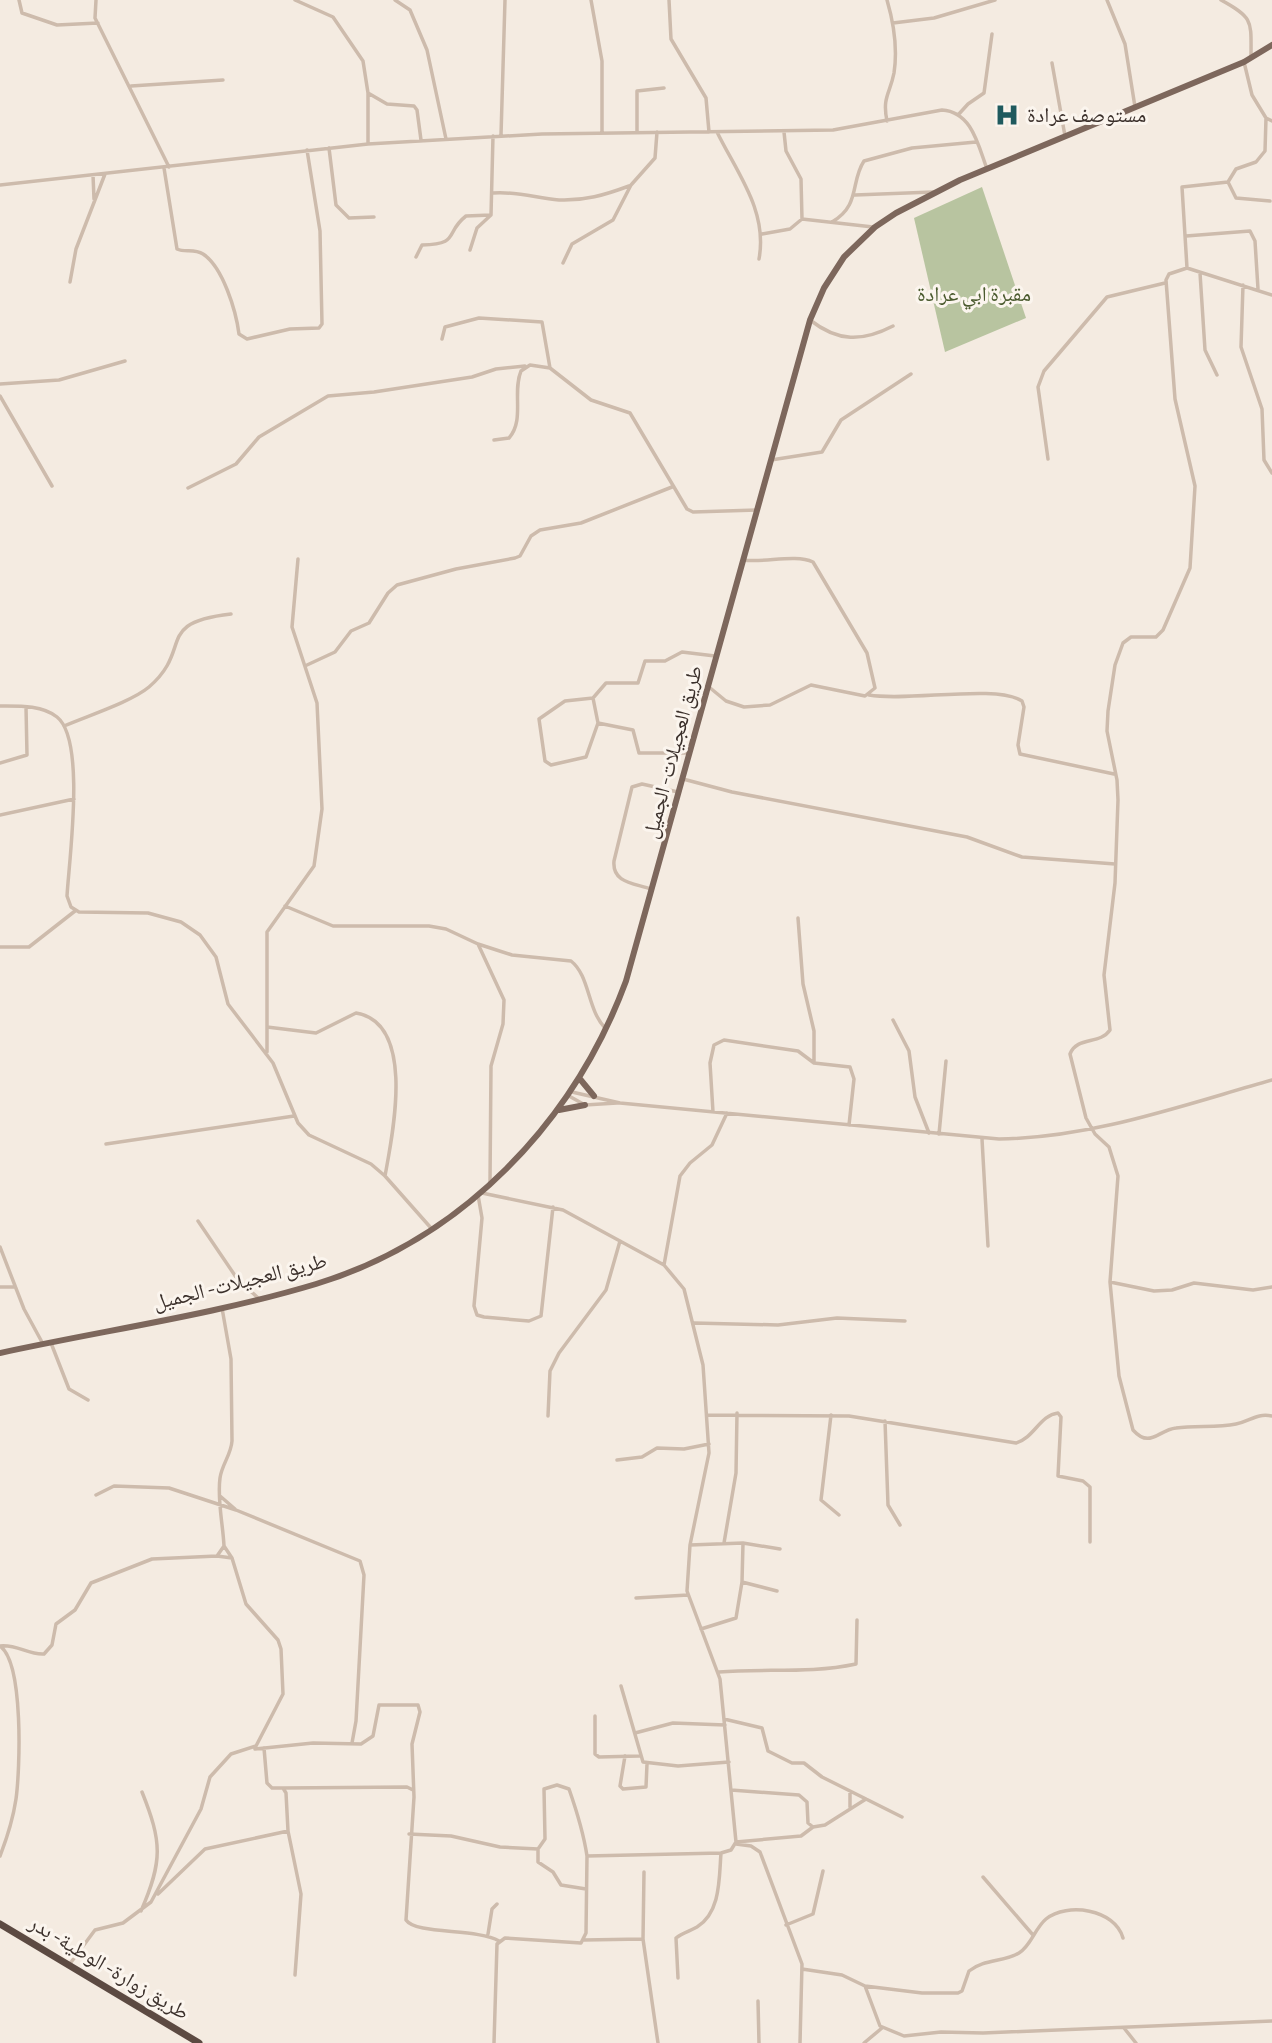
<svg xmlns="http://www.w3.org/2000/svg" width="1272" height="2043" font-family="'Sofia Sans Condensed','Noto Naskh Arabic',sans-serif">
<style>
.green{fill:#b8c4a0}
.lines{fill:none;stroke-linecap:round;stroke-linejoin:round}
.street{stroke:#cdbbac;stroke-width:3.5}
.primary{stroke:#7d675c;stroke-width:6}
.highway{stroke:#5c4a42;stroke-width:7}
.labels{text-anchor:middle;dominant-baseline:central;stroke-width:6;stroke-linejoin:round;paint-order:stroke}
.poi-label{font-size:21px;fill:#3b302b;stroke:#fbf5ee;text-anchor:start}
.park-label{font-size:21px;fill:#4a5a2e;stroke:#fbf5ee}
.street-label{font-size:21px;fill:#3b302b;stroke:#fbf5ee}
</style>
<rect width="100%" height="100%" fill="#f4ebe1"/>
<path class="green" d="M982 187 1026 318 945 352 914 218Z"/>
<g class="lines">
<path class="street" d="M19 0 22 13 57 25 98 23
M96 0 95 18 169 167
M295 0 333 17 363 61 368 93V144
M395 0 410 10 427 50 446 139
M591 0 602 61V132
M669 0 671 39 706 98 709 132
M887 0C894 24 898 47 894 73 890 94 882 97 887 121
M1107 0 1125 44 1135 107
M1221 0C1254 18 1251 21 1251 57
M893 23 934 18 995 0
M1052 63 1065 136
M131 86 223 80
M368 93 387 104 414 106 417 110 421 140
M958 115 968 104 984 93 992 34
M1266 118 1272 121
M637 132V91L664 88
M717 132C737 173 768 211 759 259
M784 132 786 151 801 179 802 219
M501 135 505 0
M329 148 336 205 349 218 374 217
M164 168 177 249C185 253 194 248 203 254 223 267 236 311 239 334L247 339 290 329 319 328 322 324 320 231 307 150
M93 175 94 199
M1228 182 1236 198 1270 201
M0 185 368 144 542 134 833 130 942 110C972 112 978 145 987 169
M493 193C517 191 536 198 559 200 584 201 605 195 629 186
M855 195 933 192
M832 222C861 205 850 182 864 161L912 148 976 142
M762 234 790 229 802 219 873 227
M1186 236 1250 231 1255 241 1258 289
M470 250 477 228 491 215 493 136
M416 257 422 245C461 244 444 233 466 216L491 215
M563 263 572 244 613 220 631 185 655 158 657 132
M1187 268 1182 187 1228 182 1236 169 1256 162 1265 151 1266 118 1252 95 1244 62
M1200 273 1205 350 1217 375
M70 282 76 249 105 174
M1243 285 1241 347 1262 409 1264 460 1272 473
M1272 295 1187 268 1169 274 1166 280 1175 399 1195 486 1190 568 1163 630 1156 637H1131L1123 643 1115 665 1108 711 1107 731 1117 780 1118 800 1115 883 1104 975 1110 1030C1100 1045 1077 1036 1070 1054L1086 1118 1095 1134 1109 1147 1118 1176 1110 1282 1119 1376 1133 1430C1150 1449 1158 1430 1176 1428 1196 1425 1216 1428 1236 1424 1251 1421 1256 1413 1272 1416
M810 320C838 342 862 342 893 326
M442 339 445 327 479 318 542 322 550 368 591 400 630 413 687 509 693 512 757 510
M0 384 59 380 125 361
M0 396 52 486
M494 440 509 438C525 420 512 392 521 371L530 365 550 368
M1048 459 1038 387 1044 371 1107 297 1165 283
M771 460 822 452 841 420 911 374
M188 488 236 464 259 437 328 396 374 392 472 377 496 369 525 366
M307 665 335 652 351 631 369 623 388 593 397 585 456 569 515 558 520 556 531 536 540 530 581 523 672 487
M709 687 726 701 744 707 770 705 811 685 865 696 875 688 867 653 813 562C795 554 765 563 743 560
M869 695C908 702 996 684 1022 701L1024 707 1018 745 1020 754 1114 774
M593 698 565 701 539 719 545 761 551 765 586 757 598 723
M0 706C19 706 42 705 57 717 86 740 69 860 67 896L71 907 79 912 148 913 181 922 200 935 216 957 228 1004 273 1063 298 1123 309 1135 371 1164 385 1176 431 1228
M64 726C87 716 131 702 149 687 194 648 153 623 231 614
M688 753H639L633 730 598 723 593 698 606 683H638L645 661H665L682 652 715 656
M0 763 27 755 26 707
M683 779 732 792 967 837 1022 857 1115 864
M0 815 74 799
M651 889C634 883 612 883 614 861L632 787 642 784 678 792
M285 906 333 926H429L446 929 478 944 512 955 571 961C590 976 587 1009 605 1028
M798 918 803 984 814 1031V1063
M478 944 504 1000 503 1024 491 1066 490 1182
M0 947H29L75 911
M893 1020 909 1051 915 1097 929 1133
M267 1027 316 1033 356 1013C417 1023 392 1137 385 1176
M267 1052V932L314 866 322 809 317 703 292 627 298 559
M572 1092 620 1103 999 1139C1092 1138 1183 1105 1272 1080
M569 1096 585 1105 617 1103
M713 1112 710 1063 714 1045 724 1040 798 1051 814 1063 850 1067 854 1079 849 1125
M939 1134 946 1061
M982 1139 988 1246
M106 1144 294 1116
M482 1193 563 1210 664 1265 684 1289 703 1365 709 1453 690 1545 687 1591 720 1679 736 1842 731 1850 721 1853 587 1856 586 1933 581 1943 505 1938 497 1944 494 2043
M478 1195 482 1218 474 1306 477 1315 484 1317 529 1321 541 1316 553 1207
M198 1221 236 1277 258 1298
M0 1247 24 1309 43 1344
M664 1265 680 1176 690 1163 712 1145 727 1113
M1110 1282 1154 1291 1172 1290 1194 1283 1253 1290 1272 1287
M0 1287H14
M694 1323 778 1325 837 1318 905 1321
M51 1343 69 1389 88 1400
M708 1415 849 1416 1016 1443C1034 1438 1040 1415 1058 1413L1061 1417 1058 1476 1083 1481 1090 1487V1542
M831 1415 821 1500 839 1515
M548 1416 550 1371 559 1353 606 1290 620 1241
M885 1421 888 1505 900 1525
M617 1460 642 1457 657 1448 684 1449 709 1444
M96 1495 114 1486 169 1488 236 1510 360 1561 364 1575 356 1721 352 1743
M220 1496 235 1509
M724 1543 736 1473 737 1413
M743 1543 742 1582 777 1591
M690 1545 743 1543 780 1549
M217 1556 232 1558
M636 1598 688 1595
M701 1629 736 1618 742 1582
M0 1646C17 1644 28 1655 44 1654L52 1645 56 1624 75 1610 91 1583 152 1559 217 1556 224 1546C223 1524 217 1500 220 1478 222 1464 231 1455 232 1441L231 1359 222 1308
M0 1646C24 1663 20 1770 16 1799 13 1819 7 1838 0 1856
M719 1672C765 1668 809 1674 856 1664L857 1620
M621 1686 643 1762 678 1766 729 1762
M595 1716V1754L599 1757 639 1756
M724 1719 762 1728 768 1751 792 1763H804L822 1777 902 1817
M635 1733 673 1723 725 1725
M264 1748 267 1783 272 1788H283L286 1793 288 1831 301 1894 295 1975
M255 1749 313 1743 361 1744 373 1736 379 1705H418L420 1712 412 1744 414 1797 406 1920C416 1935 477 1928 499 1941
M625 1756 620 1786 623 1789 646 1787 647 1764
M283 1788 407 1787 413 1790
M731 1790 799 1795 807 1802 808 1823 813 1827 825 1825 866 1799
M850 1791V1807
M409 1834 451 1836 500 1847 538 1849
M736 1842 801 1836 813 1827
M736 1844 751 1846 760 1852 802 1964 800 2043
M644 1872 643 1939 658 2043
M983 1877 1033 1935
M586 1889 561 1885 553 1872 538 1862V1849L545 1839 544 1789 557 1785 569 1789C576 1809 584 1836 587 1856
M158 1894 205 1849 288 1831
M141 1911C163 1861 162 1842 142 1792
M786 1925 813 1914 823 1871
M488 1934 492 1909 497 1904
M584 1940 643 1939
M69 1965 95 1930 123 1923 151 1902 201 1809 210 1777 231 1754 256 1746 283 1694 281 1649 278 1640 246 1604 232 1558 224 1546
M802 1969 842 1975 865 1986 880 2026 904 2036 941 2032 983 2033 1272 2021
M678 1978 676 1938C682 1933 690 1931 697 1927 721 1912 719 1878 721 1853
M865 1986 922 1993H958L962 1991 969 1971C984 1959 1004 1962 1019 1953 1031 1946 1035 1928 1046 1919 1067 1902 1115 1909 1123 1938
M758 2001 759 2043
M1124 2028 1136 2043
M864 2043 882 2028"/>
<path class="primary" d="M580 1079 594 1096
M559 1110 585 1105
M0 1353C105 1330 213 1315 316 1284 463 1239 574 1122 626 981L810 320 824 288 844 257 875 227 896 213 960 180 1244 62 1272 45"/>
<path class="highway" d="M0 1924 199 2043"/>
</g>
<defs>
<g id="hospital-bare" transform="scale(1.89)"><path d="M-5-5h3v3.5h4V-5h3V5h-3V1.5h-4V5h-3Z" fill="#1f5a5e" stroke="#fbf5ee" stroke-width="2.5" paint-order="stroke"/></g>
</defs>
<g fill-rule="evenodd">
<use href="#hospital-bare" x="1007" y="115"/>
</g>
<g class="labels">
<g class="poi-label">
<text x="1027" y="115">مستوصف عرادة</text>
</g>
<g class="park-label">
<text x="974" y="294">مقبرة ابي عرادة</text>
</g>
<g class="street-label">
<text transform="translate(673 752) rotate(-75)">طريق العجيلات- الجميل</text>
<text transform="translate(240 1282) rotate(-14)">طريق العجيلات- الجميل</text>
<text transform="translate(109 1968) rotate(31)">طريق زوارة- الوطية- بدر</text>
</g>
</g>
</svg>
